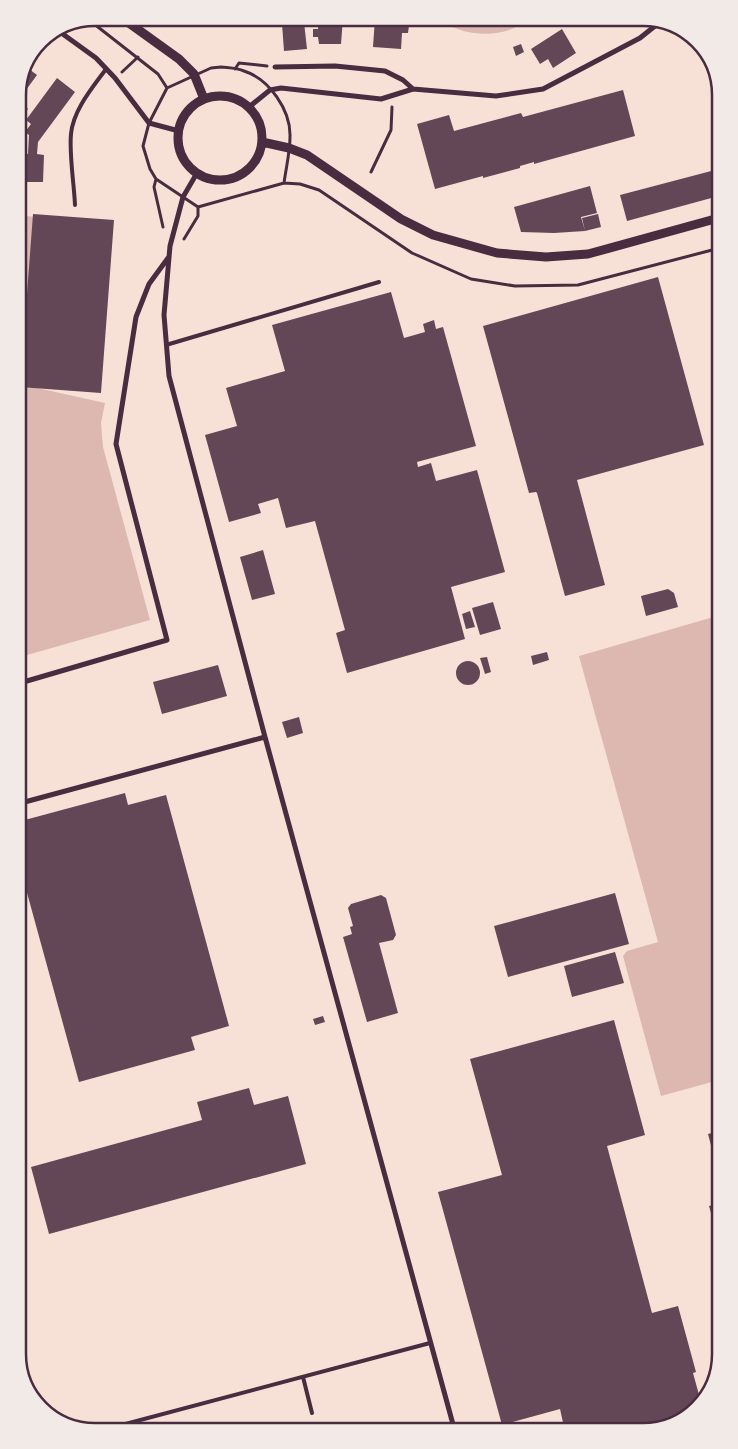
<svg xmlns="http://www.w3.org/2000/svg" width="738" height="1449" font-family="Overpass,sans-serif">
<style>
.water{fill:#dcb8b0}
.building{fill:#644757}
.lines{fill:none;stroke-linecap:round;stroke-linejoin:round}
.path{stroke:#4a2c40;stroke-width:3}
.service{stroke:#4a2c40;stroke-width:4}
.minor{stroke:#4a2c40;stroke-width:5}
.tertiary{stroke:#4a2c40;stroke-width:9}
.rim{fill:none;stroke:#4a2c40;stroke-width:2.5}
</style>
<rect width="100%" height="100%" fill="#f7e1d7"/>
<path class="water" d="M437 18H528C507 41 460 37 437 18Z
M18 215 35 217 24 385 105 403 101 423 103 447 150 620 20 657Z
M717 616 719 1080 661 1096 623 956 627 951 658 942 579 656Z"/>
<path class="building" d="M312 18H343L341 44H319L318 37H313V29H318V22H312Z
M375 18H410L408 33H402L401 49 373 47Z
M304 22 307 49 284 51 282 24Z
M562 29 576 53 553 68 548 59 540 64 531 49Z
M521 44 524 52 516 56 513 47Z
M32 59 35 62 29 69 37 75 26 90 20 85Z
M57 78 75 92 38 142 37 154 44 155 43 182H21L22 154H28L29 135 25 132 31 124 26 120Z
M623 90 635 136 534 164V162L520 166V168L483 178V176L435 189 417 124 449 115 454 131 521 113 523 117Z
M18 101 28 109 19 120 18 119Z
M715 170V197L627 221 620 195Z
M590 186 597 213 581 217 585 231 554 233 521 232 514 207Z
M33 214 114 220 101 393 20 387Z
M598 214 601 227 585 231 582 218Z
M658 277 704 445 577 480 605 585 565 596 537 493 536 492 529 493 483 326Z
M391 292 404 338 425 332 423 324 434 320 436 329 443 327 476 446 417 462 418 467 431 463 436 481 477 470 505 572 451 587 465 639 347 673 336 633 345 630 315 521 286 528 278 498 258 504 261 513 229 522 205 435 237 426 226 388 285 371 272 325Z
M263 550 275 594 252 600 240 557Z
M668 589 674 593 678 607 646 616 641 596Z
M493 602 501 629 480 635 472 608Z
M470 611 475 627 466 629 462 614Z
M547 652 549 660 533 665 531 656Z
M487 657 491 672 485 674 480 658Z
M456 673a12 12 0 1 1 24 0a12 12 0 1 1-24 0Z
M218 665 227 696 162 714 153 682Z
M299 717 303 733 287 738 282 722Z
M125 793 128 805 166 795 229 1026 191 1037 195 1050 79 1082 21 871V821Z
M615 893 629 944 508 977 494 926Z
M381 895 386 898 396 935 393 940 379 943 398 1013 367 1022 343 937 352 934 350 927 353 926 348 908 351 904Z
M615 952 624 983 572 997 564 966Z
M323 1016 325 1022 315 1025 313 1019Z
M614 1020 645 1135 607 1146 652 1313 678 1306 696 1372 693 1373 701 1402 688 1413 641 1426 564 1427 560 1409 502 1425 438 1192 502 1175 470 1059Z
M249 1088 254 1105 288 1096 306 1164 49 1234 31 1167 202 1120 197 1102Z
M719 1131 720 1176H719L708 1134Z
M720 1203V1234H717L709 1206Z"/>
<g class="lines">
<path class="path" d="M89 20 158 74 167 88
M221 67C229 68 237 68 244 71 269 79 291 110 290 137 290 152 286 168 284 183L198 207 156 179 150 169 143 146 149 123 167 88 211 68Z
M235 69 239 63 267 66
M122 72 138 57
M371 172 391 130 392 107
M156 179 154 187 163 227
M284 183 300 184 319 190 412 253 471 279 515 286 578 285 716 249
M184 239 198 216V207"/>
<path class="service" d="M75 205C74 183 69 154 71 134 73 110 93 87 106 69
M166 345 379 282
M303 1377 312 1413
M99 1431 430 1343"/>
<path class="minor" d="M60 32 96 58 115 78 149 123 179 131
M275 67 335 66 385 71 403 80 413 89
M249 107 270 90 281 88 381 99 413 89 496 96 543 89 640 38 660 22
M197 173 183 197 170 246 164 315 169 376 265 737 454 1428
M20 683 167 640 116 444 136 317 149 284 168 258
M21 803 265 737"/>
<path class="tertiary" d="M122 18 179 59 194 74 204 99
M178 138a42 42 0 1 1 84 0a42 42 0 1 1-84 0Z
M262 142 289 148 307 155 401 219 433 235 497 253 546 257 588 254 715 219"/>
</g>
<path d="M0 0H738V1449H0ZM95 26H643A69 69 0 0 1 712 95V1354A69 69 0 0 1 643 1423H95A69 69 0 0 1 26 1354V95A69 69 0 0 1 95 26Z" fill="#f1eae7" fill-rule="evenodd"/>
<path class="rim" d="M95 26H643A69 69 0 0 1 712 95V1354A69 69 0 0 1 643 1423H95A69 69 0 0 1 26 1354V95A69 69 0 0 1 95 26Z"/>
</svg>
